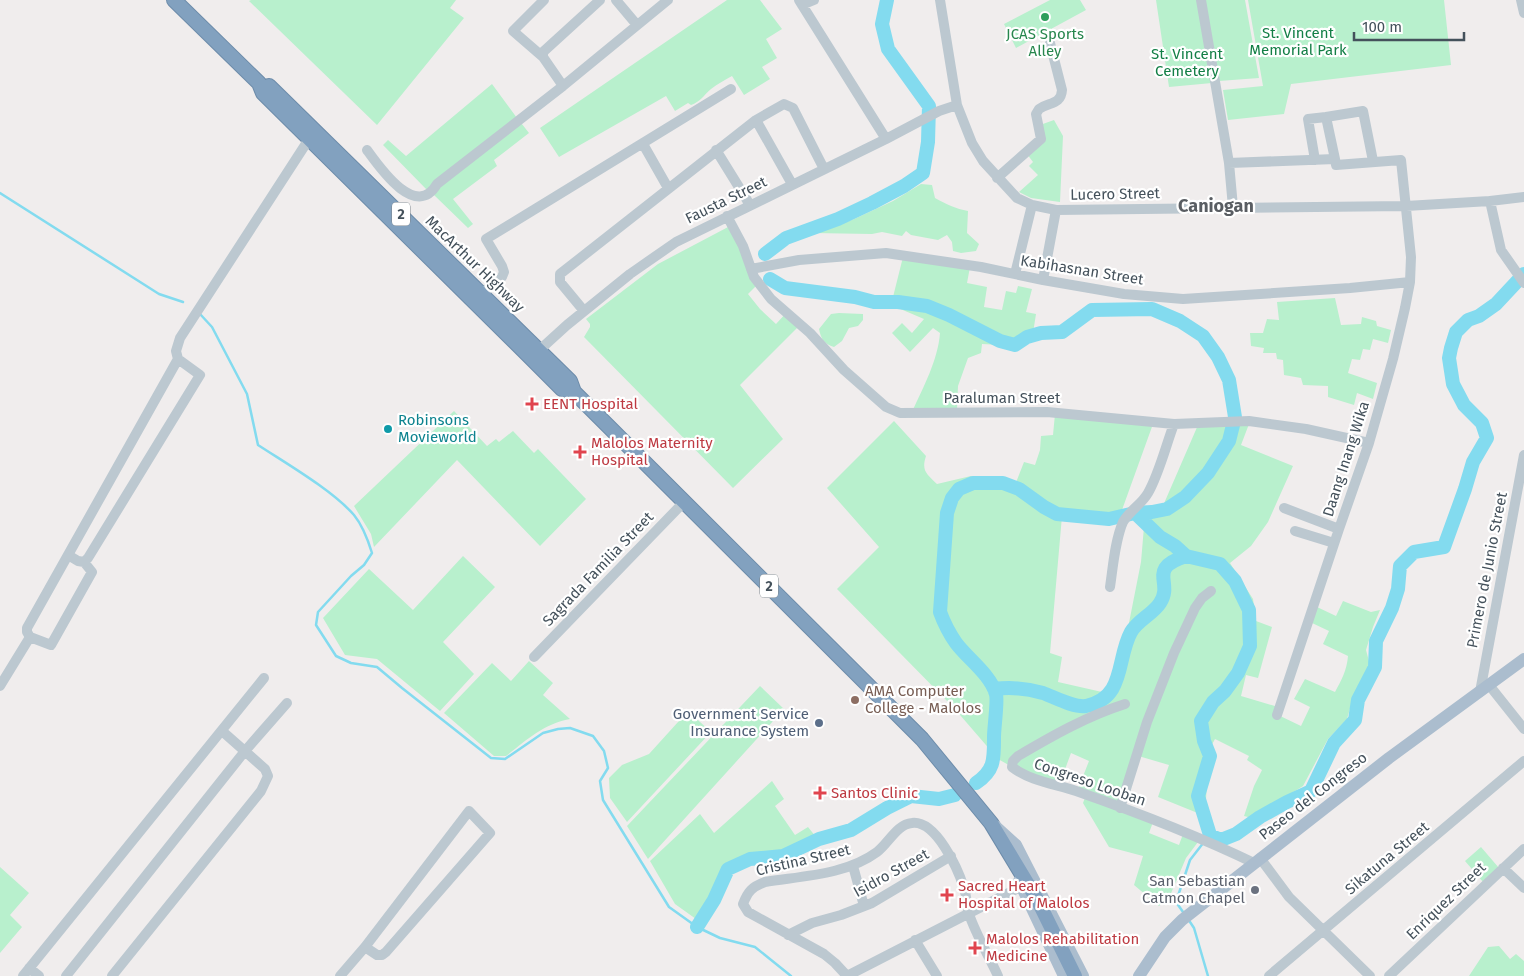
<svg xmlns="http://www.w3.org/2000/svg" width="1524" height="976" font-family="'Fira Sans',sans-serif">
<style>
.green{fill:#b8f0cd}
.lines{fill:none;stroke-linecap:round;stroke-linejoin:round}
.stream{stroke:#83dbef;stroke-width:2.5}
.river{stroke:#83dbef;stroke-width:14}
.highway-casing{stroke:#6d8caa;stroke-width:16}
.minor{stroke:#bcc8d0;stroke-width:10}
.major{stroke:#abbdce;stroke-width:12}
.highway{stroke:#82a1bf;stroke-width:14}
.leisure-dot{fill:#2e9e5b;stroke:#fff;stroke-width:2}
.health-dot{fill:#e0444e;stroke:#fff;stroke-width:2}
.culture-dot{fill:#0f9aa8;stroke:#fff;stroke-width:2}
.education-dot{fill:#8d6e63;stroke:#fff;stroke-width:2}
.service-dot{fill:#5c6f8a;stroke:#fff;stroke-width:2}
.worship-dot{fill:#6b7280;stroke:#fff;stroke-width:2}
.labels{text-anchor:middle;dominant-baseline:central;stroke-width:4.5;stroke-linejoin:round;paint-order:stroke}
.shield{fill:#fff;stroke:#7c858c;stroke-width:1}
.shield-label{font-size:14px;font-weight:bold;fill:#44515b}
.park-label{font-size:15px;fill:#137f46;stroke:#fff}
.leisure-label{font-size:15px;fill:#27864d;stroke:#fff}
.street-label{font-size:15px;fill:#44515b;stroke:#fff}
.health-label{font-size:15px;fill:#be3a42;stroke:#fff;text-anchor:start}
.culture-label{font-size:15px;fill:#0d838f;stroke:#fff;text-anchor:start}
.education-label{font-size:15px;fill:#785e54;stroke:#fff;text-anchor:start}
.service-label{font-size:15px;fill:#4e5e75;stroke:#fff;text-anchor:end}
.worship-label{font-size:15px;fill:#5b616d;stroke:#fff;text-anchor:end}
.quarter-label{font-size:18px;font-weight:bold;fill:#595d62;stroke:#fff}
</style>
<rect width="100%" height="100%" fill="#f0eded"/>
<path class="green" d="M251 0H456L450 8 464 18 377 125 249 1Z
M727 0H760L782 29 766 39 777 58 762 67 770 79 744 95 732 76C725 80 717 84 711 89 704 95 700 102 691 105L688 103 675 111 666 96 559 157 540 128Z
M1050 0H1080L1086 10 1016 48 1004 24Z
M1156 0H1197L1212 83 1169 87Z
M1205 0H1245L1259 78 1219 81Z
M1248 0H1444L1451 65 1291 84 1284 114 1228 120 1223 90 1263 86Z
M492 84 517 118 427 190 383 145 388 140 406 156Z
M518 119 529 133 494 160 497 166 453 199 473 224 468 228 434 195 438 186Z
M1054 120 1063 136 1060 202 1031 198 1019 192 1038 175 1029 166 1033 162 1024 150 1042 138 1040 125Z
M921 184 932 185 935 198C946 204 956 209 968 211L967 233 979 244 976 251 961 253 953 251 952 242 947 235 938 240 911 235 906 231 902 236 882 232 872 234 812 233 852 220 893 201Z
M730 226 756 286 748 294 760 309 776 324 787 312 801 324 740 385 783 439 733 488 584 337 590 327V324L586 319 658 264Z
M903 257 970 267 967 283 987 287 984 307 1002 310 1006 291 1016 293 1018 286 1032 289 1026 312 1036 314 1033 333 1015 343 1001 345 982 344 981 353 968 358 958 386 957 409 912 412C923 388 938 360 940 333L933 328 910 352 892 333 902 323 912 333 924 319 891 305Z
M1335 298 1341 325 1361 324 1362 317 1376 321 1377 326 1391 330 1388 343 1373 339 1370 350 1363 349 1360 360 1352 359 1348 373 1377 383 1373 399 1357 393 1354 405 1328 397V386L1303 385 1301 378 1284 375 1283 360 1277 359 1276 353H1263L1264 348 1251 346 1250 333H1263L1267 319 1279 320 1277 302Z
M839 313 863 314V320L858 326 849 328 842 341 834 347C824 344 821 339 819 329L831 314Z
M454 411 487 446 496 439 499 442 513 431 534 453 538 449 586 499 540 546 457 460 374 547 371 534 354 506Z
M1055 414 1153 424 1118 521 1062 516 1050 653 1062 657 1058 682 1102 692 1110 685 1117 671 1127 633 1141 562 1145 515H1159L1198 425 1249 424 1241 445 1293 466 1268 522 1251 546 1230 563 1253 599 1256 621 1272 627 1258 678 1246 675 1241 696 1278 707 1276 714 1301 726 1310 707 1294 699 1305 679 1335 692C1341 681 1347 670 1348 656L1323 644 1329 631 1312 623 1317 607 1336 616 1343 601 1371 612 1380 610 1373 627 1366 650 1370 665 1353 698 1347 719 1328 739 1303 786 1252 818 1244 816 1254 786 1262 770 1247 760 1249 756 1215 739 1204 759 1214 765 1207 783 1205 816 1158 797 1169 765 1135 755 1120 800 1115 803 1078 789 1089 761 1071 753 1060 783 1014 768 998 759 954 708 837 589 879 547 827 488 894 421 926 456C921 471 927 474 937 484L971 476 1015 485 1024 462 1035 465 1040 450 1041 436 1053 435Z
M463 556 495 587 443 642 474 674 440 711 377 659 345 655 323 618 369 569 413 610Z
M529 661 553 683 543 695 570 719C543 724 527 740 506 756H494L444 713 492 663 511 681Z
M760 686 784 709 648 859 627 826Z
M688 711 711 732 627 822 610 798 609 778 622 765 649 754Z
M772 781 784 799 775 806 795 835 808 827 816 837 782 853 750 856 725 867 711 899 696 919 675 904 650 861 700 814 714 833Z
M1086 795 1153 822 1149 833 1179 845 1183 834 1198 842 1186 858 1169 898 1159 906 1134 885 1143 856 1109 847 1083 803Z
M1481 847 1499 868 1483 882 1465 861Z
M0 867 29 893 10 915 22 927 0 953Z
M1499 946 1510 959 1516 954 1524 961V976H1469L1488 947Z"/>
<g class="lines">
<path class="stream" d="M0 193 159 294 183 302
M200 314 212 327 247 394 258 445C287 464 332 490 354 515 363 526 368 540 372 553L364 565 351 576 318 612 316 625 336 656 351 663 377 667 402 688 491 758 505 759 543 733 558 729 570 728 593 736 604 751 608 768 600 781 603 800 669 907 697 927 720 938 755 947 791 976
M1183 912 1176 902 1190 860 1204 842
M1188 919 1194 928 1208 976"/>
<path class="river" d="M765 254 786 238 838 219 872 203 904 186 923 173 928 142 929 106 888 49 882 24 887 0
M770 279 785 288 855 297 874 302H898L927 306 949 315 1000 341 1015 345 1027 337 1041 333 1062 332 1092 310 1152 309 1180 321 1203 336 1218 357 1229 380 1235 417 1229 441 1208 473 1185 497 1167 509 1152 512 1135 513 1160 537 1175 546 1186 556 1220 564 1235 581 1249 610 1250 646 1238 673 1225 691 1213 702 1201 721 1204 741 1210 756 1198 796 1210 835 1221 840 1236 834 1260 817 1287 802 1311 791 1334 743 1355 720 1358 700 1375 667 1376 641 1392 608 1398 589 1400 566 1414 552 1444 547 1465 489 1473 462 1487 438 1482 423 1464 405 1453 384 1449 358 1451 348 1456 332 1468 320 1479 316 1496 304 1524 274
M994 689C1011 687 1026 688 1043 693 1054 697 1074 708 1086 706 1126 698 1116 659 1131 632 1138 620 1153 614 1160 603 1174 582 1146 569 1186 556
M976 783C995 770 994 759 994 737 994 727 998 701 996 694 990 674 968 659 956 643 949 633 944 623 940 612L947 513 952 498 959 489 973 483H1003L1019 489 1044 507 1057 514 1109 519 1135 513
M697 927 714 900 728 869 750 859 783 856 819 839 851 830 887 808 911 796 939 799 955 795"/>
<g class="highway-casing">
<path id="highway" d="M174 0 259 83 263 93 531 358 562 389 574 392 922 739 991 823 1038 901 1075 976
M269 86 570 381 574 392"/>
</g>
<path class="minor" d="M616 0 637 25
M799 0 886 139
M940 0 957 105 972 143 983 161 1017 198 1032 205 1056 210 1406 206 1490 201 1524 197
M1201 0 1229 163 1233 207
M1521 0 1524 13
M802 5 814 0
M543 57 513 31 544 0
M563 86 543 57V52L600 0
M1326 117 1363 111 1373 161
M756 120 792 184
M643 144 668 188
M367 150C380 168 416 220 437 184L563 86 668 0
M716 150 750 205
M1229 163 1335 159 1326 117 1308 119 1315 160
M997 178 1041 139 1036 114 1039 109C1049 102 1061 105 1062 90L1050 43
M1490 201 1501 250 1524 283
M727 216 743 246 754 277 771 299 810 333 844 370 886 407 900 413 1047 412 1174 424 1249 421 1306 429 1369 443
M751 269 799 260 886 253 981 267 1043 280 1124 294 1183 299 1350 288 1410 282
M1015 274 1032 205
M1043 280 1056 210
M482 294 502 277 504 272 502 266 486 239 731 89
M584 311 560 282V274L756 120 784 104 793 108 824 169
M534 355 567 325 630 274 676 242 886 139 939 111 957 105
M1284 508 1339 529
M1295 531 1334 543
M68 555 78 561 84 562 88 558 200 375 178 359 176 351 180 338 309 139
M1110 587C1113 567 1115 540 1123 522 1130 510 1141 505 1148 493 1159 474 1166 445 1174 424
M30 637 51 645 92 572 84 562
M534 657 684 502
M1489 685 1524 729
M0 686 30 637 27 632V628L178 359
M1480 692 1524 455
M1125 704C1087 716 1052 736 1018 756L1013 761 1012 767C1030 781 1055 784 1076 791 1136 812 1196 835 1254 863
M1277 715 1339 529 1369 443 1393 359 1405 308 1410 282 1411 257 1401 160 1336 165 1335 159
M1120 808 1147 722 1174 653 1195 608 1202 598 1211 591
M1260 858 1289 897 1370 976
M853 866 864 906
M1503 868 1524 888
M788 935 812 923 841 915 872 903 951 856
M915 940 937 976
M29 968 39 976
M23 976 264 678
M66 976 245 751 287 703
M112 976 261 791 268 776 265 769 222 731
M340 976 365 947 469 811 490 833 386 952 382 955H377L365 947
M847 976 835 963 824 954 748 912 743 904C748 891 752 887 765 882 802 876 846 875 877 852 888 844 897 824 912 823 936 820 958 869 964 888 967 896 966 906 969 914 976 935 989 956 998 976
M847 976 1022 886
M1269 976 1524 761
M1389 976 1524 849"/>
<path class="major" d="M995 826 1016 845 1083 976
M1019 881 1064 976
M1139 976 1165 937 1182 920 1389 758 1524 659"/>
<use href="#highway" class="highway"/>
</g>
<circle class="leisure-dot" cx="1045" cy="17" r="5"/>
<g class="health-dot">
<path d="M529.5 396.5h5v5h5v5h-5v5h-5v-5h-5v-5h5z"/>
<path d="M577.5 444.5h5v5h5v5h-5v5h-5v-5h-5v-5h5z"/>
<path d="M817.5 785.5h5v5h5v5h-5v5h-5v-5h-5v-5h5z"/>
<path d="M944.5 887.5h5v5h5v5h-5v5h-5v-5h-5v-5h5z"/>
<path d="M972.5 940.5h5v5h5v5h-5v5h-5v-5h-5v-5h5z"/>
</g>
<circle class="culture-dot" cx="388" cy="429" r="5"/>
<circle class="education-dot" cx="855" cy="700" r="5"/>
<circle class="service-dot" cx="819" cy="723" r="5"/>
<circle class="worship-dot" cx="1255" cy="890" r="5"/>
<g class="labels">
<g class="shield">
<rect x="392" y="202.5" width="18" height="23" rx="4"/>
<rect x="760" y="574.5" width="18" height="23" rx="4"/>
</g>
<g class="shield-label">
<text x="401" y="214">2</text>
<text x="769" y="586">2</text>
</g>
<g class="park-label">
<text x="1298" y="33">St. Vincent<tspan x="1298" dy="17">Memorial Park</tspan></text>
<text x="1187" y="54">St. Vincent<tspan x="1187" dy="17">Cemetery</tspan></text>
</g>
<g class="leisure-label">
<text x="1045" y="34">JCAS Sports<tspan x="1045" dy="17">Alley</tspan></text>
</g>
<g class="street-label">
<text transform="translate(1115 194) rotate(-1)">Lucero Street</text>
<text transform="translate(726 200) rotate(-26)">Fausta Street</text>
<text transform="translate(475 264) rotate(44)">MacArthur Highway</text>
<text transform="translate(1082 270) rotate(9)">Kabihasnan Street</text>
<text x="1002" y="398">Paraluman Street</text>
<text transform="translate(1346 459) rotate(-72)">Daang Inang Wika</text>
<text transform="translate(598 569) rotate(-46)">Sagrada Familia Street</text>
<text transform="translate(1487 570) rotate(-79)">Primero de Junio Street</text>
<text transform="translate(1090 782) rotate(19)">Congreso Looban</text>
<text transform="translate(1313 796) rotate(-38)">Paseo del Congreso</text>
<text transform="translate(1387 858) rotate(-40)">Sikatuna Street</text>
<text transform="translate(803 860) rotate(-13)">Cristina Street</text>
<text transform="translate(891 873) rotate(-29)">Isidro Street</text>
<text transform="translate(1446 901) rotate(-44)">Enriquez Street</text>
</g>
<g class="health-label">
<text x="543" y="404">EENT Hospital</text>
<text x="591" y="443">Malolos Maternity<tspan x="591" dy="17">Hospital</tspan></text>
<text x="831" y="793">Santos Clinic</text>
<text x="958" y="886">Sacred Heart<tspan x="958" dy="17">Hospital of Malolos</tspan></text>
<text x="986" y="939">Malolos Rehabilitation<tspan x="986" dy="17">Medicine</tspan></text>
</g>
<g class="culture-label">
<text x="398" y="420">Robinsons<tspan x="398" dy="17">Movieworld</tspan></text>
</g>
<g class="education-label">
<text x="865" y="691">AMA Computer<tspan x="865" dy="17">College - Malolos</tspan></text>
</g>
<g class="service-label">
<text x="809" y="714">Government Service<tspan x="809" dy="17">Insurance System</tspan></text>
</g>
<g class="worship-label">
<text x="1245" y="881">San Sebastian<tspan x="1245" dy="17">Catmon Chapel</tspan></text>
</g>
<g class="quarter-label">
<text x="1216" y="206">Caniogan</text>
</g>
</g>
<path d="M1354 32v8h110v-8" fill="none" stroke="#44515b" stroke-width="2.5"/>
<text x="1362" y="32" font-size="15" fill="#44515b" stroke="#ffffff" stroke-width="4" paint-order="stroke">100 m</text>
</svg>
